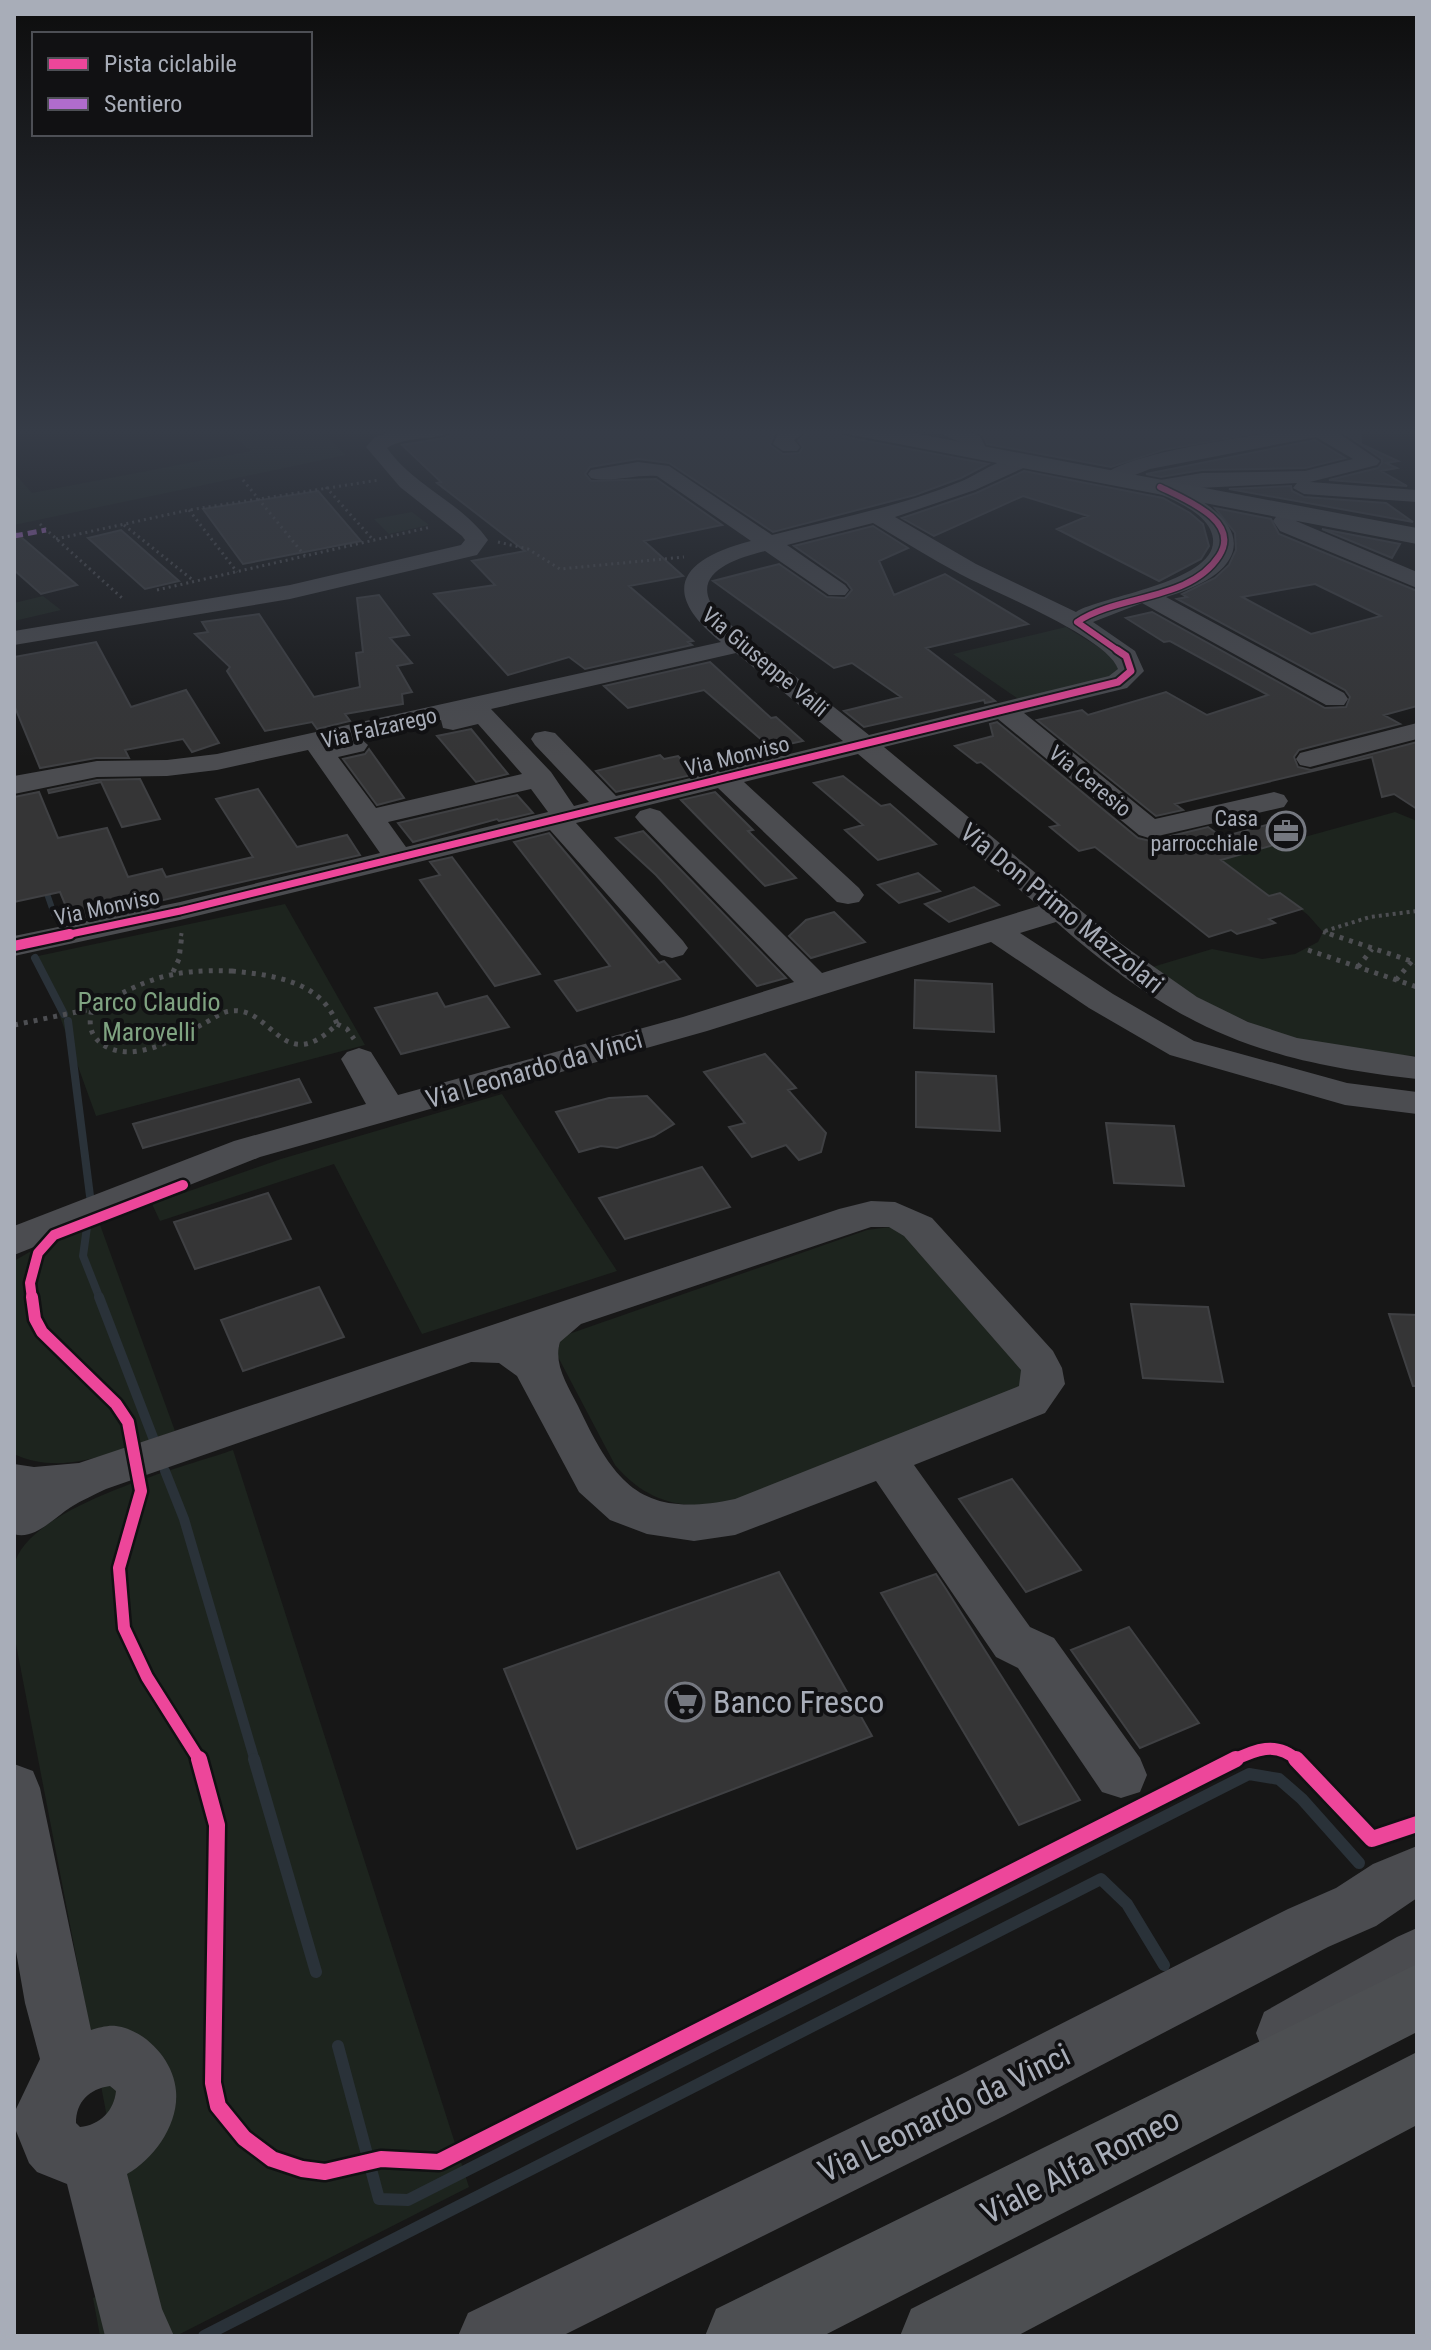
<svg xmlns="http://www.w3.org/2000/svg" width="1431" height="2350" font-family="'Roboto Condensed',sans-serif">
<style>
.green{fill:#1d241e}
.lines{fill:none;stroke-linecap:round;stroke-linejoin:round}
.stream-far3{stroke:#2a3239;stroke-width:6}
.stream-far2{stroke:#2a3239;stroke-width:8}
.stream-far1{stroke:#2a3239;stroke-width:10}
.stream{stroke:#2a3239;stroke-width:12}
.building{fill:#353536;stroke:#3f4043;stroke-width:2;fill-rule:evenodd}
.path-far2{stroke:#4d4e52;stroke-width:3;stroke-dasharray:2 4;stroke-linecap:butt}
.path-far1{stroke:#4d4e52;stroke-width:4;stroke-dasharray:3 4;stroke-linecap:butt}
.path{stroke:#4d4e52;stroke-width:5;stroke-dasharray:4 6;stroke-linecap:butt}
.minor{fill:#4b4c50;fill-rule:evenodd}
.major{fill:#4d4f52;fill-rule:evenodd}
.quiet{stroke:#b06ccc;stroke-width:5;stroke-dasharray:9 5;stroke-linecap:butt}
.cycleway-far4-casing{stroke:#111113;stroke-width:9}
.cycleway-far3-casing{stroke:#111113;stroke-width:11}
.cycleway-far2-casing{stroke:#111113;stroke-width:15}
.cycleway-far1-casing{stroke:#111113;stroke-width:17}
.cycleway-casing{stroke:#111113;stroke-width:21}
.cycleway-far4{stroke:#ed469a;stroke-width:6}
.cycleway-far3{stroke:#ed469a;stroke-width:7}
.cycleway-far2{stroke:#ed469a;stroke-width:10}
.cycleway-far1{stroke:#ed469a;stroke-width:12}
.cycleway{stroke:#ed469a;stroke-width:16}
.labels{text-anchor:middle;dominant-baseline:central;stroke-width:8;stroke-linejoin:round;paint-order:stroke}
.far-street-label{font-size:22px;fill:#a8adb8;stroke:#111113}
.far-poi-label{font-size:22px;fill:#a8adb8;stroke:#111113;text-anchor:end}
.street-label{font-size:26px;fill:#a8adb8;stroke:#111113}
.park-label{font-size:26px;fill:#7fa381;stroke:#111113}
.near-poi-label{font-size:32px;fill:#a8adb8;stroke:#111113;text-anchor:start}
.near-street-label{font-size:32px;fill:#a8adb8;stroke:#111113}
</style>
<rect width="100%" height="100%" fill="#171717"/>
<path class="green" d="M223 428H317L346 455 14 525V473L32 493 251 451Z
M412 512 429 525 389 534 374 519Z
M43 596 61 610 14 621V603Z
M1066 627 1108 653 1121 671 1100 683 1020 700 953 654Z
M1395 812 1417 821V1056C1379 1054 1339 1052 1301 1041 1246 1025 1196 998 1146 969L1212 949 1262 959 1295 954 1318 942 1323 932 1308 915 1280 893 1269 896 1221 860Z
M285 904 365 1045 96 1116 38 956Z
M502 1094 617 1271 422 1334 334 1164 160 1221 152 1204 281 1159Z
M99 1222 175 1431C126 1447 65 1479 14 1454V1261L45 1243Z
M890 1227 899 1229 1026 1368 1029 1383 737 1500C687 1511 649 1505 615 1465L557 1355 560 1341 566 1335 867 1230Z
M233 1450 469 2187 176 2336H100L93 2298 138 2278 14 1634C14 1613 10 1586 14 1566 26 1507 181 1468 233 1450Z"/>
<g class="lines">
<path class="stream-far3" d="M44 885 54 914"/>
<path class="stream-far2" d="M35 958 64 1014
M68 1021 90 1196
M87 1227 83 1256 100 1299"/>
<path class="stream-far1" d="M99 1297 154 1440
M165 1471 184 1519 255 1761"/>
<path class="stream" d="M254 1759 316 1972
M338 2046 379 2199 408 2200 1249 1774 1279 1779 1302 1799 1359 1863
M204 2336 1101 1879 1127 1904 1164 1965"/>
</g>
<path class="building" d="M462 428H781L775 432 770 445 783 454 799 453 803 447 798 441 814 428H838L841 435 851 438 988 464 961 478 915 495 773 532 669 463 638 459 590 467 585 474 591 481 656 479 722 525 644 541 683 576 629 586 693 641 688 642 692 645 585 669 569 657 508 675 434 594 495 585 472 561 525 551 437 483 441 482 402 445 445 438Z
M994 428H1284L1163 450 1111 467 987 444 983 435 976 431Z
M1343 428H1360L1361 444 1398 461 1386 463 1397 468 1381 471 1407 486 1329 480 1378 468 1382 463V459L1341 431Z
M1315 440 1345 458 1305 468 1202 470 1161 477 1146 474Z
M1024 471 1163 498 1190 513 1203 524 1209 546 1201 559 1159 581 1057 529 1088 516 1023 496 934 536 902 518 976 493Z
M1291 486 1292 491 1304 497 1386 503 1413 522 1229 489Z
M318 491 361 541 243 564 203 509Z
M1215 508 1271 519 1279 534 1417 591V706L1384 715 1400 724 1299 750 1294 757 1298 767 1311 770 1417 742V809L1394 794 1382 797 1372 757 1175 804 1183 810 1156 816 1037 720 1082 710 1088 715 1166 692 1207 715 1268 695 1170 641 1164 642 1126 618 1152 612 1325 708 1346 707 1350 697 1345 690 1177 599 1187 597 1182 594 1215 578 1229 565 1236 550 1235 533ZM1315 584 1381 616 1311 634 1242 597Z
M873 526 908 548 879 561 894 595 945 574 1028 624 926 648 995 701 985 703 984 700 864 727 844 711 901 697 852 663 834 668 713 581 779 564 827 597 845 598 852 590 847 583 794 546Z
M1322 529 1400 544 1392 558Z
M121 530 179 581 145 589 88 538Z
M14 531 77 585 41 594 14 570Z
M379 595 409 635 390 638 412 663 397 666 412 692 402 694 403 704 345 714 350 721 317 729 312 722 265 731 227 671 230 667 195 634 208 632 202 622 259 614 314 697 360 687 356 653 363 652 357 598Z
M96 642 131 707 186 690 219 743 192 752 183 739 125 750 129 758H96L40 768 14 705V657Z
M710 662 771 718 776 717 803 741 771 748 704 690 628 708 604 686Z
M997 722 1138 838 1150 841 1208 827 1222 837 1285 820 1291 840 1221 860 1269 896 1280 893 1302 909 1269 919 1275 923 1237 934 1231 930 1209 937 1095 847 1079 851 1050 827 1059 825 981 762 977 763 955 746 993 736 990 724Z
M471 729 508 774 476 782 437 736Z
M369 749 404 798 377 805 343 759 365 754Z
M660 755 664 759 678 756 696 774 616 792 596 771Z
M843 776 881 806 890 804 936 844 878 860 845 830 863 825 814 783Z
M140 779 160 819 122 827 101 782 49 793 48 790 97 780Z
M258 789 297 847 347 835 360 855 72 921 60 892 14 902V797L39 792 58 838 107 828 128 877 162 869 166 877 253 857 216 799Z
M715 792 753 830 748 831 796 878 765 886 681 800Z
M517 795 533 813 499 821 497 819 413 842 398 823Z
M643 831 786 978 757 986 656 875 616 838Z
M549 833 659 963 664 961 680 979 577 1011 555 981 610 966 514 842Z
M452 857 479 893 540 974 495 986 420 880 440 875 430 862Z
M918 873 940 891 899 903 878 885Z
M974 887 999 905 949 922 925 904Z
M834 912 865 942 811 958 789 936 806 920Z
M915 980 992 984 994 1032 914 1028Z
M437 993 445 1007 487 996 509 1027 401 1054 375 1008Z
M765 1054 796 1088 788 1090 826 1133 821 1152 799 1160 786 1145 752 1157 729 1127 745 1123 704 1072Z
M916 1072 996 1076 1000 1131 916 1127Z
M299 1079 311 1102 143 1148 133 1124Z
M647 1096 674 1124 654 1136 617 1148 601 1146 579 1152 556 1112 609 1098Z
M1106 1123 1174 1126 1184 1186 1114 1183Z
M702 1167 730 1207 625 1239 599 1198Z
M268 1193 291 1239 195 1269 174 1222Z
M319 1287 344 1337 243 1371 221 1320Z
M1131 1304 1208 1307 1223 1382 1143 1378Z
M1389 1314 1417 1315V1386H1413Z
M1012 1479 1081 1570 1026 1592 959 1499Z
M779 1572 872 1736 577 1849 504 1669Z
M936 1574 946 1589 1080 1800 1019 1825 881 1593Z
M1129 1627 1199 1723 1140 1748 1071 1650Z"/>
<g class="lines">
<path class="path-far2" d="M243 480 305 556
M326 487 374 541
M189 510 237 572
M40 524 122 598
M124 525 194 581
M56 539 189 510 379 480
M498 542 528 549 560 569 684 557
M157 590 431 527"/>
<path class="path-far1" d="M1325 931 1370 917 1417 911
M1323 932 1336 936
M181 936 182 931"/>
<path class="path" d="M1330 934 1417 963
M1308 950 1417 987
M1358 967 1372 949
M232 971C273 975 321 981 337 1024 282 1079 273 1005 230 1011 221 1012 211 1020 203 1024 175 1039 135 1063 105 1046 90 1037 88 1025 92 1009 147 979 168 969 232 971Z
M173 972 179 959 182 934
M1396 980 1412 961
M337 1024 347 1029 354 1039
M14 1025 91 1009"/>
<path class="minor" d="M403 428H459C444 442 408 434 387 448 414 486 462 503 488 540L477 555 290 599 14 645V631L290 585 461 545 465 540 462 536 400 487 366 447 375 437Z
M787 428H811L794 440 800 447 797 451H783L773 444 778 433Z
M934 428H960L980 436 988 452 978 458 971 456 964 444 937 432Z
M1300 428H1340L1337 432 1380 461 1377 465 1310 482 1417 490V502L1304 494 1293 488 1297 483 1180 489C1261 528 1246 574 1166 597L1344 693 1348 699 1344 705H1326L1142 603 1093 622 1135 651 1144 671 1127 688 1024 713 1155 819 1274 792 1284 795 1288 801 1284 807 1149 838 1139 835 998 719 884 747 1120 943 1197 997 1248 1022 1297 1038 1417 1057V1079C1256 1061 1177 1028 1056 922L1020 933 1113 994 1194 1041 1347 1083 1417 1092V1114L1345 1105 1170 1055 1089 1008 991 942 707 1031 260 1157 14 1255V1226L234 1141 366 1104 341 1059 347 1052 359 1048 371 1052 398 1095 683 1017 794 982 640 823 635 817 640 811 650 808 660 811 822 973 1039 906 858 754 744 782 859 888 864 895 859 902 848 904 837 902 718 788 576 823 683 941 688 948 683 955 672 958 661 955 550 830 180 920 14 956V936L180 902 380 853 308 750 217 770 167 776 97 777 14 794V776L97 761 167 760 217 754 721 642C658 591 681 559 751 541L657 476C635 474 611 483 591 478L588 474 591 470 638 462 669 466 772 535C836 519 901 506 962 481 981 473 1010 451 1030 457L1033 461 1030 465 975 490 895 517 976 564 1076 612C1102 595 1235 580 1210 529 1202 511 1165 495 1148 490L1144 486 1148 482 1202 473 1305 471 1353 459 1316 437 1150 469 1112 484 1101 478C1122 452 1262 435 1300 428ZM873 523C902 540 930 558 960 574 993 592 1107 637 1118 669L1109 676 869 735 722 618C683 577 729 560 765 551L829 595H845L849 590 845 585 787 545ZM736 653 843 741 616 796 555 733 545 731 535 733 531 739 535 745 589 802 574 806 551 772 491 709ZM441 720 443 728 453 730 478 724 522 774 376 808 338 757 364 751 368 745 360 738ZM531 789 548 812 406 847 388 822Z
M1291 505 1302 512 1296 521 1417 572V588L1280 531 1273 521 1283 507Z
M1417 723V739L1310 767 1300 765 1296 759 1300 753Z
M871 1201 895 1202 932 1218 1053 1351 1062 1368 1065 1384 1045 1413 914 1465 1030 1627 1054 1638 1140 1758 1147 1775 1140 1792 1121 1798 1102 1792 1018 1668 996 1657 876 1481 735 1535 694 1541 647 1534 610 1520 579 1492 517 1376 499 1363 471 1362 106 1489C94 1495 82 1500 71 1507 55 1517 34 1541 14 1534V1464L34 1467 79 1463 839 1209ZM871 1227H889L904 1236 1021 1370 1019 1386 735 1499C641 1519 615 1484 578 1406 568 1386 553 1364 560 1342L581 1324Z
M14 1764 33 1771 40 1788 91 2030C98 2028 108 2025 116 2026 146 2030 174 2061 176 2091 179 2124 154 2159 127 2174L162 2309 174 2336H105L67 2184 37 2172 29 2163 16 2131V2109L40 2059 25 2003 14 1940ZM110 2086 116 2091C114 2111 100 2125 80 2127L76 2123C76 2102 89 2089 110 2086Z
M1417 1846V1898L1376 1926 1328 1947 1004 2116 562 2336H458L468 2313 962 2074 1288 1909 1336 1888 1373 1864Z
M1417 1928V1987L1306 2054 1285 2062 1264 2054 1256 2033 1264 2012 1397 1937Z"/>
<path class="major" d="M841 428H887L1417 528V544L852 435 844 433Z
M1417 1964V2032L823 2336H705L716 2309Z
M1417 2052V2125L1017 2336H900L911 2309Z"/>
<path class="quiet" d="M14 536 46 530"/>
<g class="cycleway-far4-casing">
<path id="cycleway-far4" d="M1120 652 1077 622C1119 594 1190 601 1219 556 1242 521 1184 499 1160 487"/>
</g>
<g class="cycleway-far3-casing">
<path id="cycleway-far3" d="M61 936 180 911 1118 682 1131 671 1126 656 1117 650"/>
</g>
<g class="cycleway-far2-casing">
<path id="cycleway-far2" d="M14 946 70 934
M32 1299 30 1283 38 1253 54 1235 183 1185"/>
</g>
<g class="cycleway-far1-casing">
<path id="cycleway-far1" d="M32 1297 35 1319 42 1332 116 1404 128 1422 141 1491 119 1568 124 1628 147 1677 200 1761
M1232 1761C1254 1750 1277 1740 1298 1761"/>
</g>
<g class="cycleway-casing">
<path id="cycleway" d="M199 1759 217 1825 213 2083 218 2106 244 2138 272 2159 302 2169 325 2172 381 2159 439 2162 1236 1759
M1296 1759 1372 1839 1417 1824"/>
</g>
<use href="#cycleway-far4" class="cycleway-far4"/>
<use href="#cycleway-far3" class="cycleway-far3"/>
<use href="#cycleway-far2" class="cycleway-far2"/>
<use href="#cycleway-far1" class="cycleway-far1"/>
<use href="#cycleway" class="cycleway"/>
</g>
<linearGradient id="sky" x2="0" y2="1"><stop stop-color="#0d0d0d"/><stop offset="0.57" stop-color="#363c47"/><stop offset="1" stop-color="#363c47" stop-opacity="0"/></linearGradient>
<rect width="1431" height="757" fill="url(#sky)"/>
<defs>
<g id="office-ring" transform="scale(2)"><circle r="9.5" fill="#111113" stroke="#757880" stroke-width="1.5"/><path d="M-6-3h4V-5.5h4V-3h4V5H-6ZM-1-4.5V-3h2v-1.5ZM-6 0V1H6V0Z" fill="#757880"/></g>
<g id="supermarket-ring" transform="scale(2)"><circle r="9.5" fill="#111113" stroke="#757880" stroke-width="1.5"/><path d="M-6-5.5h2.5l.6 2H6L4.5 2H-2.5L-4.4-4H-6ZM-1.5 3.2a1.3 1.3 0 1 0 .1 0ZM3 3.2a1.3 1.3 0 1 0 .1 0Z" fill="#757880"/></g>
</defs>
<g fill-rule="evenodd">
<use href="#office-ring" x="1286" y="831"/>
<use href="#supermarket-ring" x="685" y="1702"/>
</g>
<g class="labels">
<g class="far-street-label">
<text transform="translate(765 662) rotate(40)">Via Giuseppe Valli</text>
<text transform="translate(379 728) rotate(-13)">Via Falzarego</text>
<text transform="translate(737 756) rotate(-14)">Via Monviso</text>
<text transform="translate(1090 781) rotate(39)">Via Ceresio</text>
<text transform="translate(107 907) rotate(-12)">Via Monviso</text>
</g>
<g class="far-poi-label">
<text x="1258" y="818">Casa<tspan x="1258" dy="25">parrocchiale</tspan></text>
</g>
<g class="street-label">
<text transform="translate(1062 908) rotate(39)">Via Don Primo Mazzolari</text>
<text transform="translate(534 1069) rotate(-16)">Via Leonardo da Vinci</text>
</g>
<g class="park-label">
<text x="149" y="1002">Parco Claudio<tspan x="149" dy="30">Marovelli</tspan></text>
</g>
<g class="near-poi-label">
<text x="713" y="1702">Banco Fresco</text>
</g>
<g class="near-street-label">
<text transform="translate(944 2113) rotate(-26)">Via Leonardo da Vinci</text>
<text transform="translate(1080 2166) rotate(-27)">Viale Alfa Romeo</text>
</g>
</g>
<rect width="1431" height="2350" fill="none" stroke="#a8adb8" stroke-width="32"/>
<rect x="32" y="32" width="280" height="104" fill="#111113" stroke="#4d4f55" stroke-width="2"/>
<rect x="48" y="58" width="40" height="12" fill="#ed469a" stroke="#4d4f55" stroke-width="2"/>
<text x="104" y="72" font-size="24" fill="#a8adb8">Pista ciclabile</text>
<rect x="48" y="98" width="40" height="12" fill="#b06ccc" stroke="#4d4f55" stroke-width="2"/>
<text x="104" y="112" font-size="24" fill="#a8adb8">Sentiero</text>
</svg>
